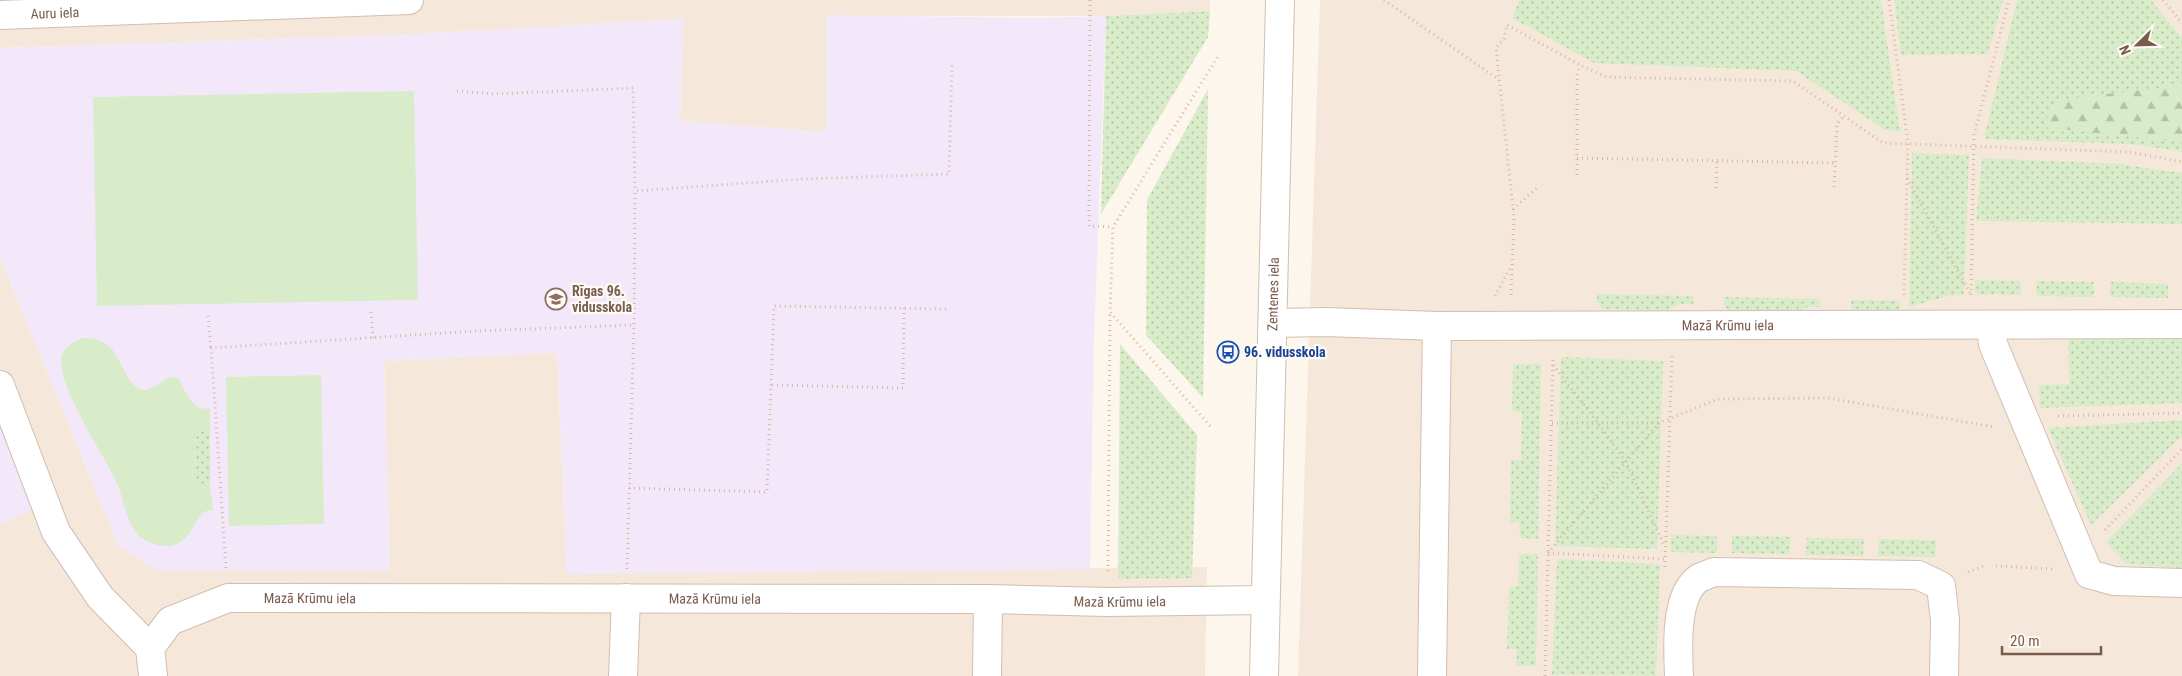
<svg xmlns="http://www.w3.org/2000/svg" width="2182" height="676" font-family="'Roboto Condensed',sans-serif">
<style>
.residential{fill:#f5e8da}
.education{fill:#f3e8fa}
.grass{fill:url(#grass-dots)}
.forest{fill:url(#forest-firs)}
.pitch{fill:#d8ecc9}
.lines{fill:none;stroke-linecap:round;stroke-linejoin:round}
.minor-casing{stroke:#d1beb0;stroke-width:30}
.tertiary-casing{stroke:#d1beb0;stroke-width:30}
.path{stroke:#d9b8a5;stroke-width:3;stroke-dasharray:1 4;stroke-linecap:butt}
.minor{stroke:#fff;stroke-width:28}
.tertiary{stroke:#fff;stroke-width:28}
.labels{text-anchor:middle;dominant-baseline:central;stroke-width:4.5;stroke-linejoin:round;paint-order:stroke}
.street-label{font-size:14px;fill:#7a5c4d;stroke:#fffaf3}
.education-label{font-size:14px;font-weight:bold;fill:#785e54;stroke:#fffaf3;text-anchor:start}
.transit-label{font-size:14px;font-weight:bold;fill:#164399;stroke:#fffaf3;text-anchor:start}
</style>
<defs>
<pattern id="grass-dots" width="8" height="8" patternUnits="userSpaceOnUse" patternTransform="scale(1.25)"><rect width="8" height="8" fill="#d8ecc9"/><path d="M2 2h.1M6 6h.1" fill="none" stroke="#b4c2a5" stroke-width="1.8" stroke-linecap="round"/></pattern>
<pattern id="forest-firs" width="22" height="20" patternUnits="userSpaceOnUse" patternTransform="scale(1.25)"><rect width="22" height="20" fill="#d8ecc9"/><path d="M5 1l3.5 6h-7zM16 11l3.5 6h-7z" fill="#b4c2a5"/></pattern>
</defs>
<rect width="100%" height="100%" fill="#fdf6ec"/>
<path class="residential" d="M0 0H1210V11L1106 16H826V132L680 121 683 19 418 34 0 48Z
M1320 0H2182V676H1298Z
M0 257 118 545 390 571 384 361 557 353 567 574 1207 567 1205 676H0V524L32 509 0 428Z"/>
<path class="education" d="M826 15 1036 18 1106 16 1094 340 1090 569 567 574 557 353 384 361 390 571 157 570 118 545 0 257V48L418 34 683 19 680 121 826 132Z
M0 428 32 510 0 524Z"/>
<path class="grass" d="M1519 0H1881L1900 132 1885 130 1796 71 1594 63 1512 18Z
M1894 0H2003L1988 54 1901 55Z
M2017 0H2151L2182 38V152L2130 144 1984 139Z
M1210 11 1208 37 1101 214 1106 16Z
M1208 89 1203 398 1146 335 1147 200Z
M1912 153 1969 155 1964 295 1948 296 1909 307Z
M1982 158 2119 164 2182 173V224L1976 221Z
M1975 280 2021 281V295L1975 294Z
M2036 281 2094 282V297L2037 296Z
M2110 282 2168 284V298L2110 297Z
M1597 294 1693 296V304H1679L1665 311 1602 309 1597 302Z
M1724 297 1820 299V307H1808L1793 315 1731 313 1724 305Z
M1851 300 1900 301V315L1861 319 1851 308Z
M2068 338 2182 339V403L2040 408 2039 385 2069 384Z
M1120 344 1197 435 1192 578 1118 579Z
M1561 357 1663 361 1657 549 1555 546Z
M1517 364H1541L1538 539 1520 538 1519 522H1510L1511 460H1521L1522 412 1512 411 1513 365Z
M2182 420V436L2091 525 2048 428Z
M206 431 210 435V486L203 488 198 486 195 476 196 437 201 432Z
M2182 463V568L2126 564 2106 542Z
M1671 535 1717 536V553L1671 552Z
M1732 536 1790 537V554L1732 553Z
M1806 538 1864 539 1863 556 1806 555Z
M1879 539 1936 540V557L1878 556Z
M1519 554H1538L1536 666H1516L1517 649H1507L1509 587H1518Z
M1557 559 1660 564 1656 676 1552 675Z"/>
<path class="forest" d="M2182 85V142L2042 127 2057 100Z"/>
<path class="pitch" d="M414 91 418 300 97 306 93 97Z
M81 338C91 338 102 339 110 347 121 357 128 391 146 390 153 389 163 380 170 377L179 379C185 391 193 413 210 408V435L206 431 201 432 196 437 195 476 198 486 203 488 210 486 213 510C190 508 196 559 151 543 147 541 140 538 138 535 125 520 124 496 115 479 101 450 60 390 61 359 62 348 73 343 81 338Z
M321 375 324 524 229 526 226 377Z"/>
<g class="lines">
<g class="minor-casing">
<g id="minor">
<path id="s1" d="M0 15 409 0"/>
<path id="s2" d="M1273 323 1326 322 1437 326 2182 324"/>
<path d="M1991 325 1993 344 2089 574 2114 581 2182 583"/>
<path d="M0 385 56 532 100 597 150 648"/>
<path id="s3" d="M153 676 150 648 170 621 228 598 988 599 1107 602 1265 600"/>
<path d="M623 676 626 598"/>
<path d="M987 676 988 599"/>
<path d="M1432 676 1437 326"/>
<path d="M1679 676C1678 650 1674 595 1699 578 1704 576 1709 574 1714 572L1918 575 1941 586 1945 620 1944 676"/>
</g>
</g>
<g class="tertiary-casing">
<g id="tertiary">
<path id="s4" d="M1264 676 1280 0"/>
</g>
</g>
<path class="path" d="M1090 0 1089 226 1113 227
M1384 0 1498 79
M1889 0 1908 144 1904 295
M2163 0 2182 23
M457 91 494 94 633 88 635 191
M1577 158 1836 163
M1577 175V76L1580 65
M1907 178 1970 293
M1834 187 1837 124 1844 115
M1716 188 1717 161
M1513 209 1539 186
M1511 295 1514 218 1496 48 1504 39 1507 25 1580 65 1606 77 1793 81 1883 143 2129 152 2182 162
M1971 295 1974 135 2009 0
M1495 296 1510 268
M371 312 373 338
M208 316 211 348
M1553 365 1598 423 1626 462 1664 545
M772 385 903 388 904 308
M2058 416 2182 413
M1552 423H1659
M1210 426 1110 312 1113 227 1218 56
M629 488 767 492 774 306 950 309
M2105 530 2182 449
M1548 553 1659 423 1718 399 1828 398 1994 427
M1548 553 1665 559
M1996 566 2053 569
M1665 567 1672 356
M226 568 211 348 475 331 634 325
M627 569 634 325 635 191 803 179 949 174 952 63
M1108 571 1110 312
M1968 572 1984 566
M1545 676 1553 357"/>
<use href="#minor" class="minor"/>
<use href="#tertiary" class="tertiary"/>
</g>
<defs>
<g id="school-ring" transform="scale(1.125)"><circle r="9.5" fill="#fffaf3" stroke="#8d6e63" stroke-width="1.5"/><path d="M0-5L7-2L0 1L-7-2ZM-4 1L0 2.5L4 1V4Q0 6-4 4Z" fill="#8d6e63"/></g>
<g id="bus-ring" transform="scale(1.125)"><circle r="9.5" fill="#fffaf3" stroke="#1a4fb4" stroke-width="1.5"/><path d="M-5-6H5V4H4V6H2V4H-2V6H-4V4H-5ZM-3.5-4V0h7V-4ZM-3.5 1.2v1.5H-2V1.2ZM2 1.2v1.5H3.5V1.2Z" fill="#1a4fb4"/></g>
</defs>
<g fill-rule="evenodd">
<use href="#school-ring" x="556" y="299"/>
<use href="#bus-ring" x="1228" y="352"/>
</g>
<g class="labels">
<g class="street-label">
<text stroke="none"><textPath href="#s1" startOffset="55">Auru iela</textPath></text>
<text stroke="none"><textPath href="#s4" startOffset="382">Zentenes iela</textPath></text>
<text stroke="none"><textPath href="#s2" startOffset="455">Mazā Krūmu iela</textPath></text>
<text stroke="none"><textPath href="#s3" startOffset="206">Mazā Krūmu iela</textPath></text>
<text stroke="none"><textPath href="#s3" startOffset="611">Mazā Krūmu iela</textPath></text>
<text stroke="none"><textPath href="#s3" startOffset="1016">Mazā Krūmu iela</textPath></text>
</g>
<g class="education-label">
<text x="572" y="291">Rīgas 96.<tspan x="572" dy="16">vidusskola</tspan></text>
</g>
<g class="transit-label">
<text x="1244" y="352">96. vidusskola</text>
</g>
</g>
<g transform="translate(2137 45) rotate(247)" stroke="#fffaf3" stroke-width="4" paint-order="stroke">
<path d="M0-4L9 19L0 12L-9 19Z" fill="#7a5c4d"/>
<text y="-8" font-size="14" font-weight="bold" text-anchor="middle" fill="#7a5c4d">N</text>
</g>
<path d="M2002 646v8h99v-8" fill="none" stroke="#7a5c4d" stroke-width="2.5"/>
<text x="2010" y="646" font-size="15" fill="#7a5c4d" stroke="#fffaf3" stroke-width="4" paint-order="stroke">20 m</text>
</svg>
